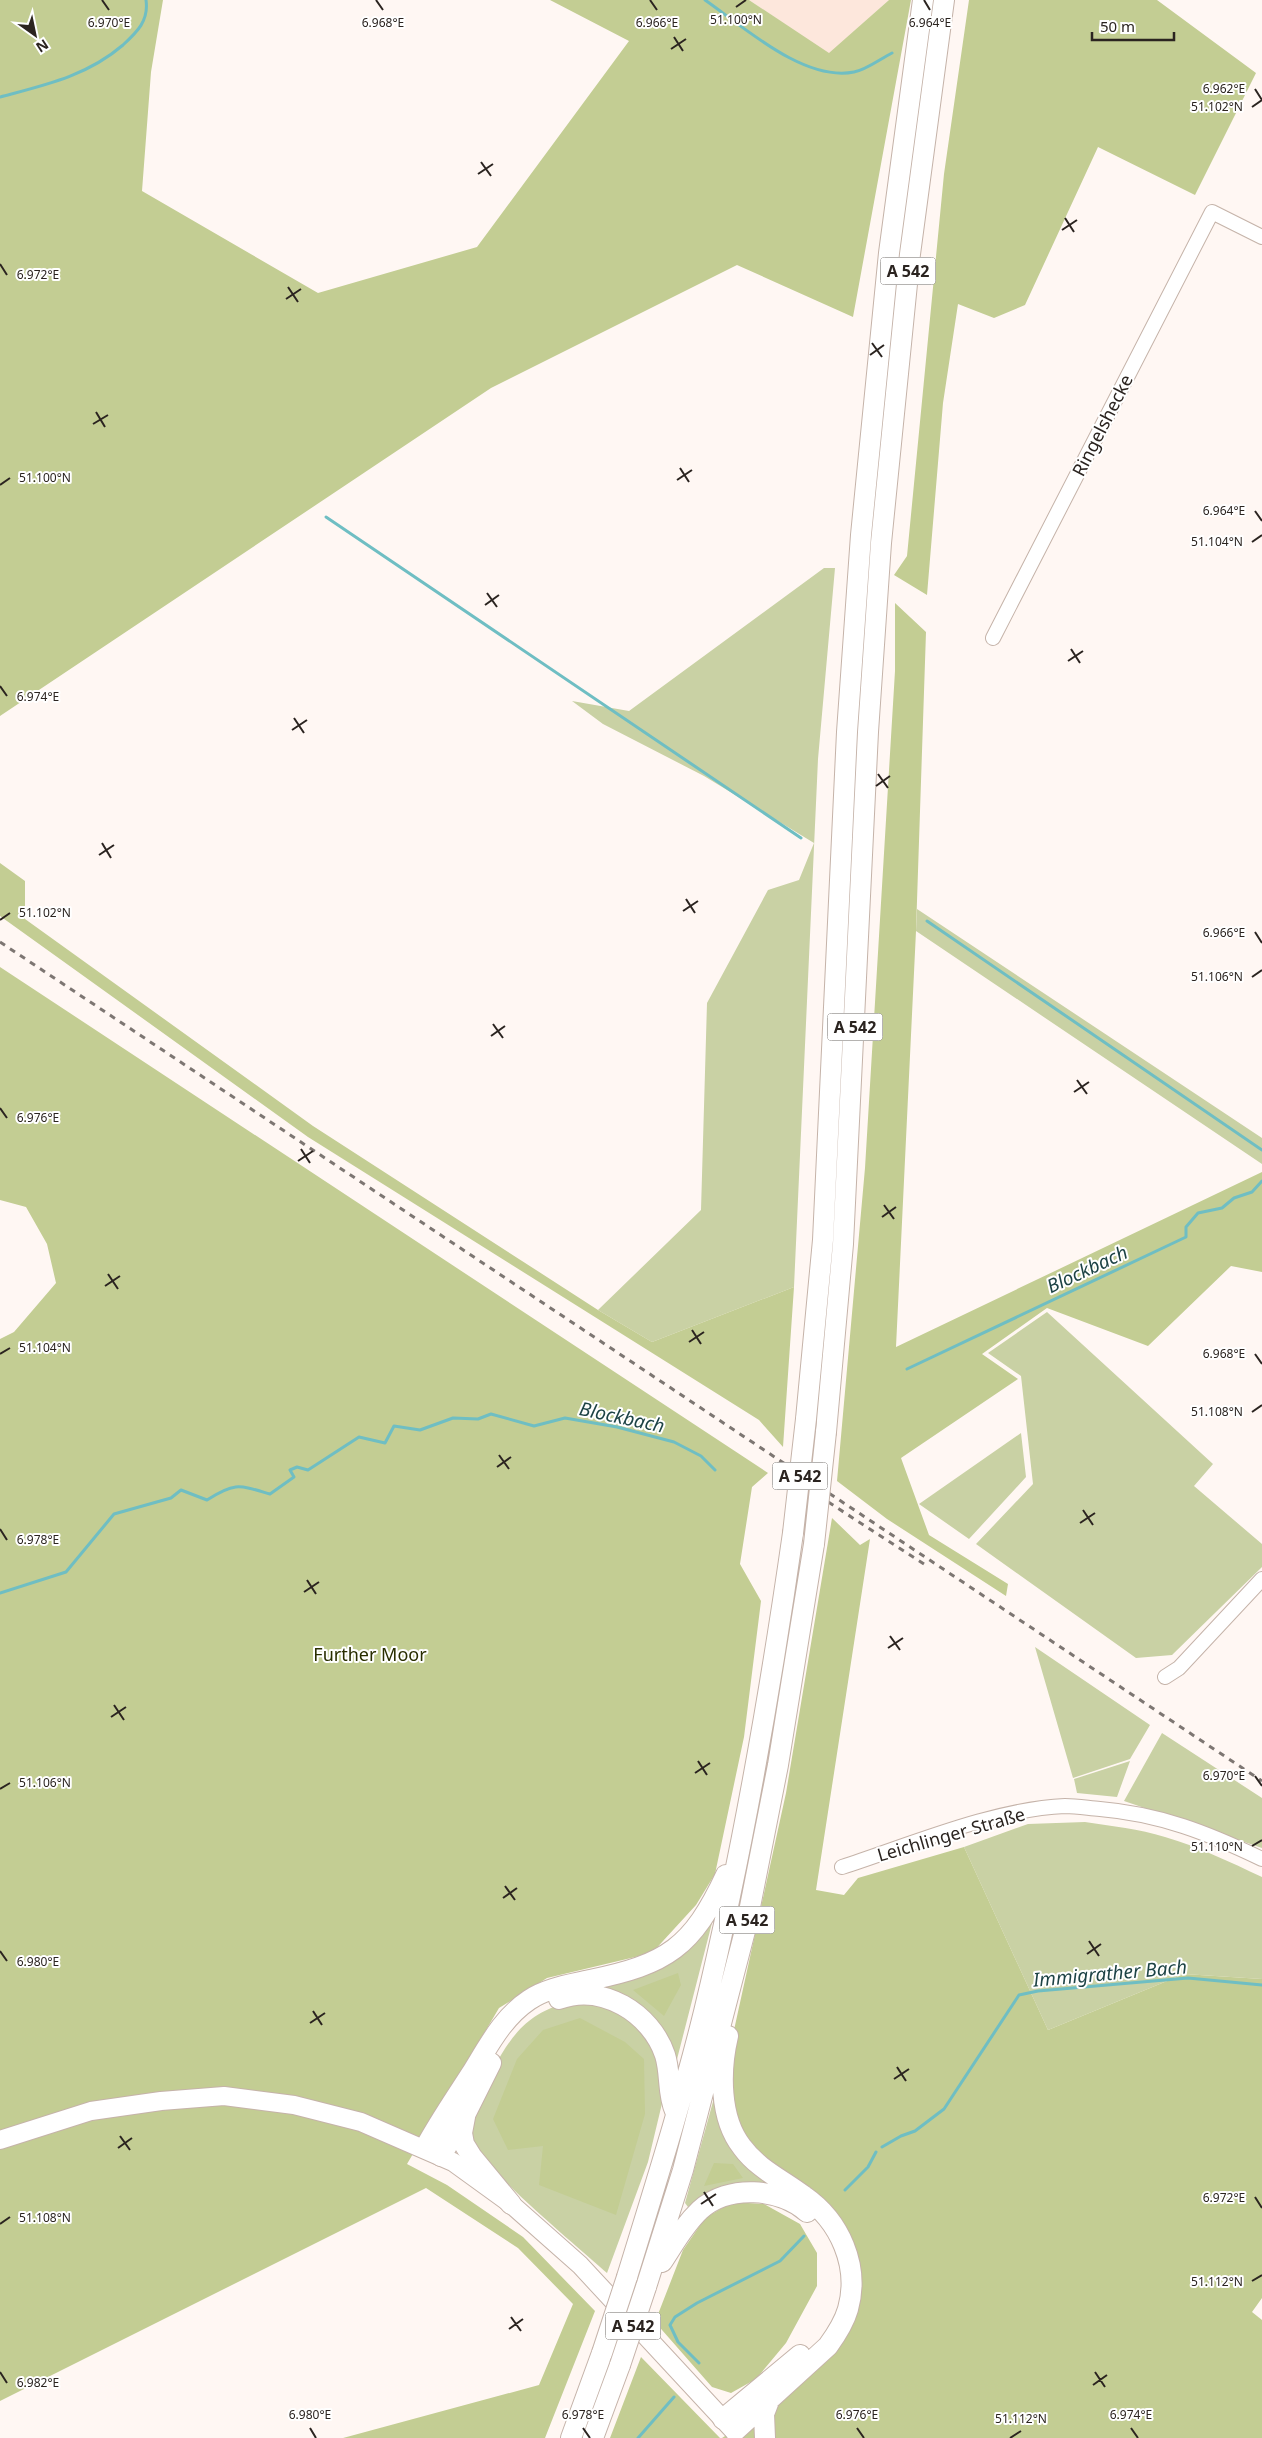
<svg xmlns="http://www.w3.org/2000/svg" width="1262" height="2438" font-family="'Noto Sans',sans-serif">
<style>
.built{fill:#fde7dc}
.green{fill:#c9d1a4}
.forest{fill:#c3cd93}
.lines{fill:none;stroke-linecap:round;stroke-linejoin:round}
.stream{stroke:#6fbec3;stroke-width:3}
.minor-casing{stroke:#c5b3a9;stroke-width:16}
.major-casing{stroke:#c5b3a9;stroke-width:20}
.highway-casing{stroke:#c5b3a9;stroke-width:22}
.minor{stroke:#fff;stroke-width:14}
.major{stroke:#fff;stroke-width:18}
.highway{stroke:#fff;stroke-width:20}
.rail{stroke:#7d7672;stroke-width:3;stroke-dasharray:6 6;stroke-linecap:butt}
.highway-bridge-casing{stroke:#c5b3a9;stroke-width:22;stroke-linecap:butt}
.highway-bridge{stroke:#fff;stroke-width:20}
.ticks{fill:none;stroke:#2b2420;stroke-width:2}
.labels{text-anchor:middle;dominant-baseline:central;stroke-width:4;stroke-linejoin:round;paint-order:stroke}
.shield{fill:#fff;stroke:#6b6663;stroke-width:1}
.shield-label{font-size:16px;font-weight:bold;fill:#2b2420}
.street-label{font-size:18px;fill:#2b2420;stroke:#fff}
.park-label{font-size:18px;fill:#292e00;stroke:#fff}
.water-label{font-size:19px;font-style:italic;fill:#1d4345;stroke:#fff}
.ticks-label{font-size:12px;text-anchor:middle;fill:#2b2420;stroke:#fff;stroke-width:4;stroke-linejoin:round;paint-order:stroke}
</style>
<rect width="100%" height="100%" fill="#fff7f3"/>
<path class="built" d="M749 0H889L829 54Z"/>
<path class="green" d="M824 568H835L818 759 794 1287 652 1342 598 1310 701 1210 707 1003 768 890 799 880 814 843 704 776 603 724 572 701 629 711Z
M917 909 1262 1138V1164L916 931Z
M1047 1312 1213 1464 1194 1486 1262 1544V1567L1172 1655 1136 1658 976 1544 1033 1484 1021 1376 988 1353Z
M1021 1433 1026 1477 969 1539 919 1504Z
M1035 1647 1150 1725 1130 1759 1073 1778Z
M1162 1733 1262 1798V1848L1124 1801Z
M1130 1761 1117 1797 1077 1793 1074 1779Z
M1085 1822C1112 1826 1139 1829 1165 1837 1199 1847 1230 1862 1262 1877V1979L1184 1974 1048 2030 964 1847 1028 1824Z
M713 1919 675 2067 660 2029 586 1985Z
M570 2001 622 2010 654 2046 665 2091 648 2162 607 2273C583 2251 473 2161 470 2136 467 2112 482 2089 493 2069 514 2031 528 2014 570 2001Z
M714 2098 784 2190 744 2183 713 2189 688 2207 685 2203Z"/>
<path class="forest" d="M0 0H163L151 72 142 191 318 293 477 247 629 41 550 0H749L829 53 889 0H911L853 317 737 265 491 388 0 716Z
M969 0H1157L1256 73 1195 195 1098 147 1025 305 994 318 958 304 943 403 927 595 894 575 907 556 944 174Z
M895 603 926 632 916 931 896 1347 1262 1172V1272L1231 1266 1148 1346 1047 1308 982 1354 1018 1379 901 1458 929 1535 1008 1584 1006 1596 887 1519 837 1481 865 1168 895 671Z
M0 863 25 881V919L313 1126 598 1310 652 1342 794 1287 783 1447 759 1420 308 1137 0 916Z
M0 967 768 1473 752 1487 740 1564 761 1601 744 1737 715 1874 696 1905 652 1953 547 1978 499 2008 407 2164 447 2185 523 2237 595 2311 545 2438H343L539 2385 573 2304 518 2248 426 2188 0 2401V1339L14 1332 56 1283 47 1244 26 1207 0 1200Z
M832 1518 860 1545 870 1539 816 1890 844 1895 858 1878 964 1847 1048 2030 1184 1974 1262 1979V2298L1252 2312 1262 2320V2438H722L776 2403 833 2343 853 2252 763 2161 736 2128 727 2062 786 1793Z
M678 1973 681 1985 664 2016 633 1990Z
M580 2018 625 2042 644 2059 645 2114 616 2215 539 2185 543 2146 508 2150 493 2119 517 2059 543 2030Z
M714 2163 733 2164 743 2178 704 2186Z
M732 2202 764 2204 800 2224 817 2253V2286L786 2343 756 2379 731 2393 712 2387 655 2322 683 2250 705 2218Z
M641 2357 720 2438H610Z"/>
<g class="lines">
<path class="stream" d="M705 0C744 27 804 82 854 72 866 70 880 59 892 53
M0 97C45 85 87 76 123 45 137 32 149 21 146 0
M326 517 801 838
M927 921 1262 1150
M907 1369 1186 1237V1227L1198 1213 1222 1208 1234 1198 1252 1192 1262 1181
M0 1593 66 1572 114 1514 171 1498 181 1490 207 1500C235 1482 239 1485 270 1494L294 1477 290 1470 297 1467 308 1470 359 1437 385 1443 394 1426 420 1430 453 1418 478 1419 491 1414 534 1426 565 1418 617 1427 674 1442 701 1456 715 1470
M882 2147 901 2136 915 2131 944 2109 1019 1995 1038 1991 1188 1978 1262 1985
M845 2190 868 2167 876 2152
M699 2363 678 2342 670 2325 675 2317 697 2303 780 2261 804 2236
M638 2438 674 2397"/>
<g class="minor-casing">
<path id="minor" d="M993 638 1212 212 1262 237
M1165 1677 1179 1668 1262 1579
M842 1867C910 1845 994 1809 1065 1806 1077 1806 1088 1808 1100 1809 1160 1814 1208 1833 1262 1859"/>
</g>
<g class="major-casing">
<path id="major" d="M0 2140 91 2111 161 2101 224 2096 294 2105 361 2122 453 2162 511 2204 580 2265 732 2429"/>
</g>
<g class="highway-casing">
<path id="highway" d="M806 1419 823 1240 847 732 861 535 889 253 923 0
M826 1432 843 1244 868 732 881 543 910 254 944 0
M559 1999C602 1983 651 2013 665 2055 671 2074 667 2093 675 2111
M728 2036C720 2070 719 2118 742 2147 758 2169 783 2180 804 2196 840 2221 860 2266 848 2309 844 2323 836 2335 828 2346L735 2431
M465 2117 462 2133 464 2144 472 2157 511 2204
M425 2148C439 2122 455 2099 471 2074 488 2047 502 2018 529 2000 547 1988 569 1985 590 1980 667 1964 692 1948 726 1875
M441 2156 465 2115 491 2063
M662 2262C674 2244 684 2225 700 2210 728 2184 780 2188 807 2212
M627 2277C654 2189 682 2101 704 2012 742 1854 770 1694 793 1533
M646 2287 683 2170 746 1927 778 1765 814 1544
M723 2419 800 2355
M571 2438 602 2353
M593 2438 620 2365
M765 2438 764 2414 769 2401"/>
</g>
<use href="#minor" class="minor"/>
<use href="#major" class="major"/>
<use href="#highway" class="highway"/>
<path class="rail" d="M0 942 1262 1781
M788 1476 927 1566"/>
<g class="highway-bridge-casing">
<path id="highway-bridge" d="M793 1533 806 1419
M814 1544 826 1432
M602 2353 627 2277
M620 2365 646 2287"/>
</g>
<use href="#highway-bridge" class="highway-bridge"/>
</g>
<path class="ticks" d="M102 0 109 10M376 0 383 10M650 0 657 10M924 0 930 10M736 7 746 0M674 37 683 51M671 49 686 39M1255 89 1262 100M1252 107 1262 100M481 162 491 176M478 174 493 164M1065 218 1074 232M1062 230 1077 220M0 264 7 275M288 287 298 302M286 299 301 289M872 343 882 357M870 355 884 345M96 412 105 427M93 424 108 415M680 468 689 482M677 480 692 470M0 485 10 478M1255 511 1262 521M1252 542 1262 535M487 593 497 607M485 605 499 595M1071 649 1080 663M1068 661 1083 651M0 686 7 696M294 718 304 733M292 730 307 720M878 774 888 788M876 786 890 776M102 843 111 858M99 855 114 845M686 899 695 913M683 911 698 901M0 920 10 913M1255 932 1262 943M1252 977 1262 970M493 1024 503 1038M491 1036 505 1026M1077 1080 1087 1094M1074 1092 1089 1082M0 1108 7 1118M301 1149 310 1163M298 1161 313 1151M884 1205 894 1219M882 1217 896 1207M108 1274 118 1289M105 1286 120 1276M692 1330 701 1344M689 1342 704 1332M0 1354 10 1348M1255 1354 1262 1364M1252 1412 1262 1405M499 1455 509 1469M497 1467 511 1457M1083 1510 1093 1525M1080 1523 1095 1513M0 1529 7 1540M307 1580 316 1594M304 1592 319 1582M890 1636 900 1650M888 1648 903 1638M114 1705 124 1720M111 1717 126 1707M698 1761 707 1775M695 1773 710 1763M1255 1776 1262 1786M0 1789 10 1783M1252 1846 1262 1840M505 1886 515 1900M503 1898 517 1888M1089 1941 1099 1956M0 1951 7 1961M1087 1954 1101 1944M313 2011 322 2025M310 2023 325 2013M897 2067 906 2081M894 2079 909 2069M120 2136 130 2150M118 2148 132 2138M704 2192 713 2206M1255 2197 1262 2208M701 2204 716 2194M0 2224 10 2217M1252 2281 1262 2275M511 2317 521 2331M509 2329 523 2319M0 2372 7 2383M1095 2372 1105 2387M1093 2385 1107 2375M310 2428 316 2438M583 2428 590 2438M857 2428 864 2438M1131 2428 1138 2438M1010 2438 1021 2431"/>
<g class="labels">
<g class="shield">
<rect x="880.5" y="257.5" width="55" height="27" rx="4"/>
<rect x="827.5" y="1013.5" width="55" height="27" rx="4"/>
<rect x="772.5" y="1462.5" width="55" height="27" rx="4"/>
<rect x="719.5" y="1906.5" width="55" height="27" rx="4"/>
<rect x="605.5" y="2312.5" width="55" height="27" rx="4"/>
</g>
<g class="shield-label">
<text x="908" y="271">A 542</text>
<text x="855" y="1027">A 542</text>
<text x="800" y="1476">A 542</text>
<text x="747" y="1920">A 542</text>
<text x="633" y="2326">A 542</text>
</g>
<g class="street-label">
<text transform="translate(1102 425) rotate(-63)">Ringelshecke</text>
<text transform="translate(951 1834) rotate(-16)">Leichlinger Straße</text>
</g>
<g class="park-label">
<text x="370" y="1654">Further Moor</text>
</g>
<g class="water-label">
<text transform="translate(1087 1269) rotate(-25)">Blockbach</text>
<text transform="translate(622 1417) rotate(12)">Blockbach</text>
<text transform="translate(1110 1973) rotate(-5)">Immigrather Bach</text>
</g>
</g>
<g class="ticks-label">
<text x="736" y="24">51.100°N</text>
<text x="109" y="27">6.970°E</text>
<text x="383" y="27">6.968°E</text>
<text x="657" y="27">6.966°E</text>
<text x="930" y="27">6.964°E</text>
<text x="1224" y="93">6.962°E</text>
<text x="1217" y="111">51.102°N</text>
<text x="38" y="279">6.972°E</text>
<text x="45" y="482">51.100°N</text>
<text x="1224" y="515">6.964°E</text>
<text x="1217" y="546">51.104°N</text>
<text x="38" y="701">6.974°E</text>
<text x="45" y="917">51.102°N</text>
<text x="1224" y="937">6.966°E</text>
<text x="1217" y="981">51.106°N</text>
<text x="38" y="1122">6.976°E</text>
<text x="45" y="1352">51.104°N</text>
<text x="1224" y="1358">6.968°E</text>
<text x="1217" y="1416">51.108°N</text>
<text x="38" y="1544">6.978°E</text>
<text x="1224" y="1780">6.970°E</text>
<text x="45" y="1787">51.106°N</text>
<text x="1217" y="1851">51.110°N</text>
<text x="38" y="1966">6.980°E</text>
<text x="1224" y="2202">6.972°E</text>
<text x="45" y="2222">51.108°N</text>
<text x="1217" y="2286">51.112°N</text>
<text x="38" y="2387">6.982°E</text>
<text x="310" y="2419">6.980°E</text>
<text x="583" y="2419">6.978°E</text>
<text x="857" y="2419">6.976°E</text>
<text x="1131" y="2419">6.974°E</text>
<text x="1021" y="2423">51.112°N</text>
</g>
<g transform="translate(35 35) rotate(147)" stroke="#ffffff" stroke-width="4" paint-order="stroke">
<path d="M0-4L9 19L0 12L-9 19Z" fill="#2b2420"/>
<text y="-8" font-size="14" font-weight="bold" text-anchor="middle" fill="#2b2420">N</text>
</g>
<path d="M1092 32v8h82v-8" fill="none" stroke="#2b2420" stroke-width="2.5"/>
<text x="1100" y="32" font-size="15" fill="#2b2420" stroke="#ffffff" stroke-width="4" paint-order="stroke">50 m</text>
</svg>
